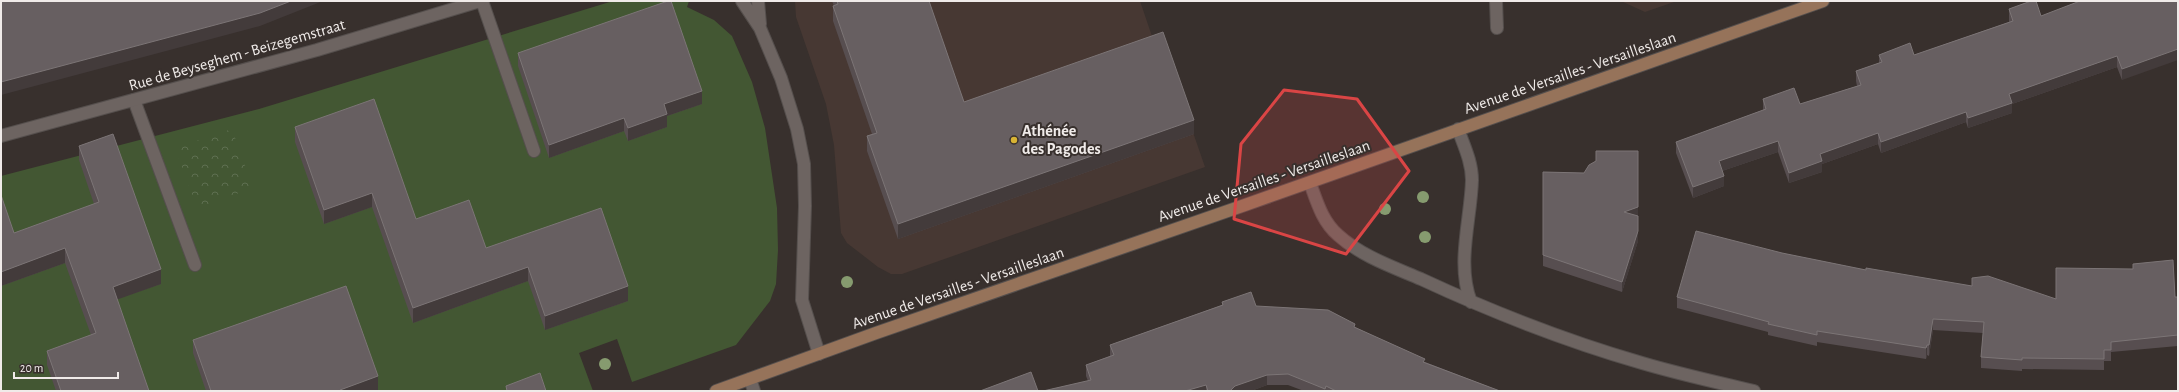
<svg xmlns="http://www.w3.org/2000/svg" width="2179" height="392" font-family="'Alegreya Sans',sans-serif">
<style>
.built{fill:#473833}
.green{fill:#435733}
.park{fill:url(#park-crowns)}
.lines{fill:none;stroke-linecap:round;stroke-linejoin:round}
.lane-casing{stroke:#554f4d;stroke-width:14}
.street-casing{stroke:#554f4d;stroke-width:14}
.secondary-casing{stroke:#554f4d;stroke-width:14}
.lane{stroke:#6d6461;stroke-width:12}
.street{stroke:#6d6461;stroke-width:12}
.secondary{stroke:#96735a;stroke-width:12}
.tree{fill:#869b6f}
.wall{fill:#574e50}
.shaded-wall{fill:#433b3b}
.building{fill:#675f61;stroke:#7c7576}
.marked{fill:#da4545;fill-opacity:0.2;stroke:#da4545;stroke-width:3;stroke-linejoin:round}
.poi-dot{fill:#d8b434;stroke:#38302d;stroke-width:1.5}
.labels{text-anchor:middle;dominant-baseline:central;stroke-width:4;stroke-linejoin:round;paint-order:stroke}
.street-label{font-size:16px;fill:#f0ebe9;stroke:#38302d}
.poi-label{font-size:16px;font-weight:bold;fill:#f0ebe9;stroke:#38302d;text-anchor:start}
</style>
<defs>
<pattern id="park-crowns" width="20" height="18" patternUnits="userSpaceOnUse"><rect width="20" height="18" fill="#435733"/><path d="M2 6a3 3 0 1 1 6 0M12 15a3 3 0 1 1 6 0" fill="none" stroke="#5e6f51"/></pattern>
</defs>
<rect width="100%" height="100%" fill="#38302d"/>
<path class="built" d="M795 1H1140L1156 48 1163 46 1205 167 902 274H891L878 267 847 243 841 233 834 145 826 104 796 17Z
M1621 1H1677L1645 12Z"/>
<path class="green" d="M613 1H689L687 7 714 20 732 36 752 82 765 128 777 208 778 250 776 284 770 301 736 345 632 382 617 339 579 353 593 391H1V176L259 109Z"/>
<path class="park" d="M232 129 253 188 197 208 175 148Z"/>
<g class="lines">
<g class="lane-casing">
<path id="lane" d="M482 1 534 151
M1496 1 1497 28
M134 100 195 265"/>
</g>
<g class="street-casing">
<path id="street" d="M742 1 760 28 781 78 797 129 804 164 805 206 802 300 819 354
M758 1 760 24
M1458 129C1464 146 1472 162 1472 180 1471 219 1456 264 1471 302
M1 136 317 50 480 1
M1310 183C1317 202 1322 221 1338 235 1361 256 1393 267 1421 279 1492 312 1566 341 1642 363 1679 374 1716 382 1754 391
M750 379 754 391"/>
</g>
<g class="secondary-casing">
<path id="secondary" d="M716 391 876 333 1245 205 1823 1"/>
</g>
<use href="#lane" class="lane"/>
<use href="#street" class="street"/>
<use href="#secondary" class="secondary"/>
</g>
<g class="tree">
<circle cx="1423" cy="197" r="6"/>
<circle cx="1385" cy="209" r="6"/>
<circle cx="1425" cy="237" r="6"/>
<circle cx="847" cy="282" r="6"/>
<circle cx="605" cy="364" r="6"/>
</g>
<path class="wall" d="M832 1H929L964 102 1194 134 898 239 867 151V136L872 134 833 21V6H834Z
M2178 1 2122 80 2117 67 2012 104V113L1968 128 1966 122 1881 153 1878 144 1822 164V172L1789 183 1778 152 1722 171 1724 186 1693 198 1676 153V142L1763 110V99L1800 104 1857 86 1856 81V71L1879 63V55H1914L2009 22V9L2041 16Z
M518 53 702 104 667 116V127L628 141 624 131 549 158 518 66Z
M295 127 416 219 486 248 628 301 545 330 528 281 413 323 372 207 324 224 295 142Z
M79 146 161 284 117 299 149 391H56L47 365V351L91 335 65 263 1 286V195L14 233 94 204 79 160Z
M1638 151V241L1622 292 1543 266V172L1584 173Z
M1782 253 1866 270 2056 299 2133 269V264L2175 297H2178V346L2111 352V361H2104V370L2022 369V371L1981 368V357L1983 333 1933 330 1929 356 1927 355 1926 359 1817 342V346L1768 335V332L1677 308V297Z
M1222 302 1256 306 1355 327 1425 362 1500 391H1304L1288 385H1267L1251 391H1043L1088 381 1086 376V365L1110 356V345L1222 305Z
M193 340 378 390 373 391H206L193 353Z"/>
<path class="shaded-wall" d="M291 1H323L260 26 1 95V82Z
M2178 49V60L2122 80V69Z
M2117 56V67L2012 104V113L1968 128V118L2009 94Z
M702 91V104L667 116V127L628 141V128L664 104Z
M1966 112V122L1881 153V142Z
M624 118V131L549 158V145Z
M1194 120V134L898 239V224Z
M1878 133V144L1822 164V172L1789 183V173L1820 154Z
M1778 141V152L1719 172V161Z
M1724 176V186L1693 198V187Z
M372 193V207L324 224V210Z
M1638 207V218L1624 212Z
M1638 231V241L1622 292V282Z
M65 248V263L1 286V272Z
M528 267V281L413 323V308Z
M161 269V284L113 301V287Z
M628 286V301L545 330V316Z
M1933 319V330L1929 356V345Z
M1927 345V355L1926 359V348Z
M1267 375V385L1251 391H1230L1235 386Z
M378 376V390L373 391H340V390Z
M1206 385V391H1185Z"/>
<path class="building" d="M4 1H291L260 13 1 82V2Z
M668 1H671L702 91 664 104 667 114 628 128 624 118 549 145 518 53Z
M837 1H929L964 102 1163 32 1194 120 898 224 867 136 877 133 833 6 838 4Z
M2031 1H2036L2041 16 2080 1H2178V49L2122 69 2117 56 2009 94 2012 103 1968 118 1966 112 1881 142 1878 133 1820 154 1822 161 1789 173 1778 141 1719 161 1724 176 1693 187 1676 142 1766 109 1763 99 1794 88 1800 104 1861 85 1856 71 1882 62 1879 55 1910 43 1914 55 2013 21 2009 9Z
M374 99 416 219 469 200 486 248 601 208 628 286 545 316 528 267 413 308 372 193 324 210 295 127Z
M113 134 161 269 113 287 149 391H61L47 351 96 333 65 248 1 272V195L14 233 99 202 79 146Z
M1596 151H1638V207L1624 212 1638 216V231L1622 282 1543 255V172L1584 173 1589 165 1596 161Z
M1696 231 1782 253 1866 270V268L1972 286V278L1988 276 2056 299V268L2133 269V264L2173 260 2175 297H2178V335L2111 342V350H2104V359L2022 358V360L1981 357 1984 322 1933 319 1929 345H1927L1926 348 1817 331V335L1768 324 1769 322 1677 297Z
M346 286 378 376 340 390V391H211L193 340Z
M1251 292 1256 306 1328 310 1355 324 1354 327 1425 359 1423 362 1500 391H1336L1326 386 1325 389 1288 374 1267 375 1235 386 1230 391H1208L1206 385 1185 391H1043L1091 380 1086 365 1114 355 1110 345 1223 305 1222 302Z
M1031 372 1038 391H980Z
M540 373 546 391H507L506 386Z"/>
<path class="marked" d="M1284 90 1357 99 1409 171 1346 254 1234 219 1241 144Z"/>
<circle class="poi-dot" cx="1014" cy="140" r="4"/>
<g class="labels">
<g class="street-label">
<text transform="translate(237 55) rotate(-16)">Rue de Beyseghem - Beizegemstraat</text>
<text transform="translate(1570 73) rotate(-19)">Avenue de Versailles - Versailleslaan</text>
<text transform="translate(1264 181) rotate(-19)">Avenue de Versailles - Versailleslaan</text>
<text transform="translate(958 288) rotate(-19)">Avenue de Versailles - Versailleslaan</text>
</g>
<g class="poi-label">
<text x="1022" y="131">Athénée<tspan x="1022" dy="18">des Pagodes</tspan></text>
</g>
</g>
<rect width="2179" height="392" fill="none" stroke="#f0ebe9" stroke-width="4"/>
<path d="M14 372v6h104v-6" fill="none" stroke="#f0ebe9" stroke-width="2"/>
<text x="20" y="372" font-size="12" fill="#f0ebe9" stroke="#38302d" stroke-width="3" paint-order="stroke">20 m</text>
</svg>
